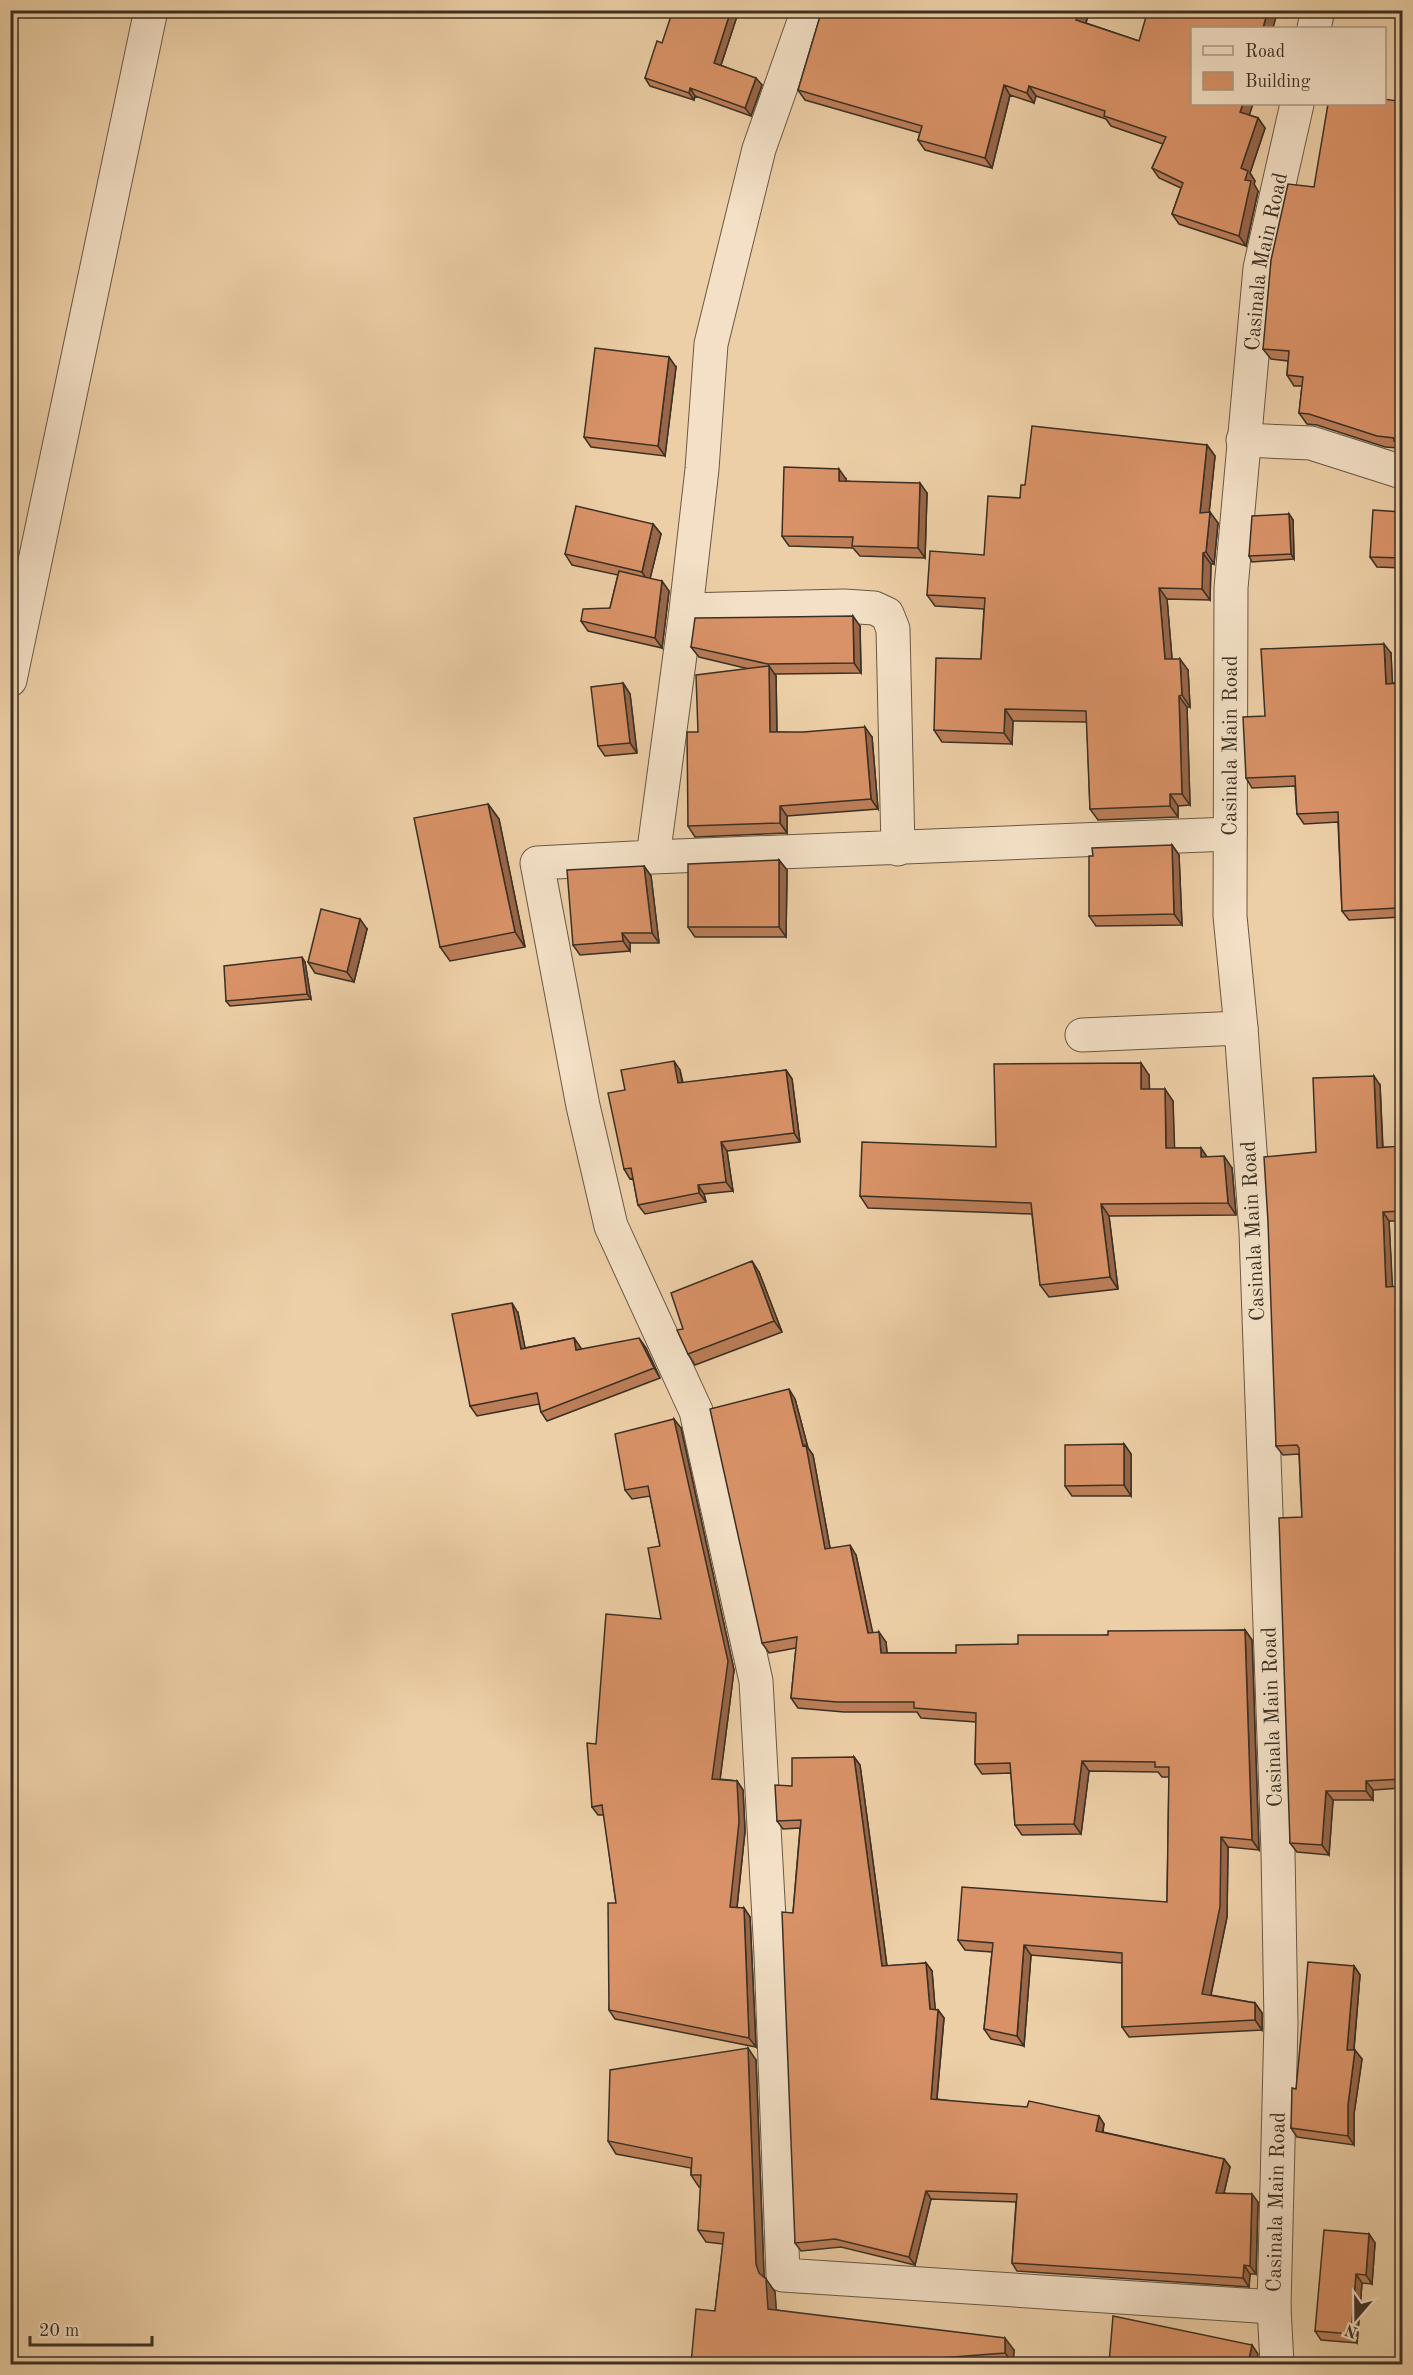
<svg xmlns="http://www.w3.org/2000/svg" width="1413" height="2375" font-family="'Old Standard TT',serif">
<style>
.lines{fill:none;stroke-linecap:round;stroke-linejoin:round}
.minor-casing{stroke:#685845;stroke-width:35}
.tertiary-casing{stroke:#685845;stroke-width:35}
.minor{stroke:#f3e0c6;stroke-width:33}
.tertiary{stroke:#f3e0c6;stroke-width:33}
.wall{fill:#bb7e59;stroke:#3b3024;stroke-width:1.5}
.shaded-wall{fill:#986648;stroke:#3b3024;stroke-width:1.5}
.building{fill:#d99267;stroke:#3b3024;stroke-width:1.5}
.labels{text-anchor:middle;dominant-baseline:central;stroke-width:4.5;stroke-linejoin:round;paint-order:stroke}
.street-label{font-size:21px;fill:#3b3024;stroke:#f3e0c6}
</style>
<rect width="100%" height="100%" fill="#edcfa7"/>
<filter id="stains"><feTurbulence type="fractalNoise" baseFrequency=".00333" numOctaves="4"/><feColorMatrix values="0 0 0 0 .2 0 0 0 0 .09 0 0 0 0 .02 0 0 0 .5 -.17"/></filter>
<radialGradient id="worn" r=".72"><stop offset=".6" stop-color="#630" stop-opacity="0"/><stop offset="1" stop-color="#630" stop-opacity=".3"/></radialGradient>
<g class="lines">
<g class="minor-casing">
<path id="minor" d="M808 10 759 149 711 344 702 469 686 610 653 857 537 863 583 1106 611 1226 696 1411 756 1681 771 1955 783 2275 1274 2307
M1243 440 1311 443 1402 472
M686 610 844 606 874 608 887 614 893 629 898 849
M10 680 151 10
M653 857 1230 834
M1082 1035 1241 1028"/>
</g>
<g class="tertiary-casing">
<g id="tertiary">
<path d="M1314 28 1318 10"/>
<path id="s1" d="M1277 2364 1274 2307 1281 2023 1278 1851 1256 1232 1241 1028 1230 916 1231 588 1260 268 1297 104"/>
</g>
</g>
<use href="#minor" class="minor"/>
<use href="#tertiary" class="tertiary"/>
</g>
<path class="wall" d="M739 10 721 65 762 85 751 116 695 96 694 100 650 86 645 78 662 43Z
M817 10H1090L1086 23 1139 41 1192 28 1249 115 1258 118 1265 128 1250 173 1255 181 1254 184 1258 191 1246 246 1179 224 1172 214 1181 188 1159 178 1152 168 1163 144 1111 126 1106 119 1036 96 1034 103 1010 95 992 168 925 150 918 140 920 133 805 100 798 90 820 17Z
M1402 71V453L1398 448 1385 447 1317 425 1307 424 1299 413 1302 386H1294L1287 375 1288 361 1271 359 1263 349 1314 187 1397 101Z
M676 367 665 456 591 447 584 437Z
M1207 445 1215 456 1209 512 1218 523 1214 564H1211L1210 600 1167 599 1172 659 1188 670 1190 707H1187L1190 805 1178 806V817L1098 820 1090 809 1087 722 1013 721 1012 744 942 742 934 730 981 659 984 609 935 606 927 595 984 555 1020 498 1025 485Z
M846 479V481L927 493 925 558 860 556 853 548 789 546 782 536Z
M1402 512V568L1377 567 1370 557Z
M1289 514 1293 520 1294 559 1252 562 1249 556Z
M653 524 661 534 650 578 669 591 662 648 588 631 581 621 610 608 618 575 572 565 565 554Z
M860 626 861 673 775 674 776 676 777 732 872 737 878 809 787 816V833L695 837 688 826 698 732 749 669 699 657 691 647Z
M1391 653 1392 683H1402V917L1349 920 1342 911 1338 822 1304 824 1297 814 1295 786 1252 788 1246 778 1265 716Z
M623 683 630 694 637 753 605 756 598 746Z
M488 804 499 819 525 947 450 961 440 947Z
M1172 845 1179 855 1182 925 1096 926 1089 916Z
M779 860 787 870 786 937H695L688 927Z
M644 866 651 876 659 943H630V951L580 955 573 945Z
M367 929 354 982 315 973 308 962Z
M305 962 311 999 230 1006 226 1001Z
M680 1070 683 1083 786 1070 792 1079 800 1142 727 1151 733 1191 704 1194 706 1202 645 1214 638 1205 633 1178 630 1179 624 1169 625 1090Z
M1149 1075V1089L1173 1101 1174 1148H1201L1207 1157 1232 1168 1236 1215 1109 1216 1118 1289 1049 1297 1040 1285 1032 1214 868 1208 860 1196 996 1147Z
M1380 1085 1383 1147 1402 1148V1221H1389L1392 1287 1402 1286V1788L1373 1790V1800H1333L1329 1855 1297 1852 1290 1843 1302 1517 1299 1454 1283 1455 1276 1446 1316 1152Z
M759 1272 782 1332 695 1365 688 1354 683 1329Z
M518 1313 525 1348 574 1338 581 1349 646 1348 660 1378 547 1421 541 1412 539 1404 477 1416 470 1406Z
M795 1399 808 1448 813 1455 830 1548 856 1555 872 1632 886 1642 887 1653H956L1018 1644 1108 1635 1245 1630 1252 1640 1259 1850 1228 1847 1227 1917 1211 1995 1255 2003 1262 2013V2030L1129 2037 1122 2027V1963L1031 1955 1024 2046 991 2039 984 2029 992 1952 965 1950 958 1940 1167 1902 1169 1777H1162L1158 1772 1089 1771 1081 1834 1022 1835 1015 1825 1011 1773 982 1774 975 1764 976 1722 921 1718 917 1712H844L798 1708 791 1698 796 1648 769 1653 762 1643Z
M681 1428 734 1670 720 1779 737 1781 743 1790 745 1831 737 1908H744L750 1917 756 2047 615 2019 609 2010 616 1903 604 1815H598L592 1807 596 1744 661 1619 660 1546 650 1496 632 1499 625 1490Z
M1124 1444 1131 1454V1496H1072L1065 1486Z
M854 1757 860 1765 887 1966 926 1963 932 1971 935 2010H938L944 2018 937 2099 1104 2124 1103 2132 1224 2159 1230 2167 1224 2193 1258 2202 1256 2274H1250L1249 2287 1017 2271 1012 2263 1016 2202 931 2199 915 2265 841 2247 801 2251 795 2243 793 1913 800 1828 783 1829 777 1821 792 1786Z
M1354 1966 1360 1975 1354 2050 1362 2059 1354 2114V2145L1297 2137 1291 2128 1296 2089Z
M756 2060 764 2276 765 2278 775 2292 776 2310 1014 2350 1013 2364H691L715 2311 723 2244 706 2242 698 2230 701 2187H699L691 2175V2168L616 2154 608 2141Z
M1369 2234 1375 2243 1372 2284 1362 2283 1357 2343 1321 2340 1315 2331Z"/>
<path class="shaded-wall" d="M731 10H739L719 71 714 63Z
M1080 10H1090L1083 30 1076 20Z
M1268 10H1278L1273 28H1263Z
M756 78 762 85 751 116 745 108Z
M1004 85 1010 95 992 168 985 158Z
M1029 86 1036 96 1034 103 1027 93Z
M690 88 695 96 694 100 689 93Z
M1243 104H1253L1247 122 1240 112Z
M1258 118 1265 128 1250 173 1255 181 1254 184 1258 191 1246 246 1239 236 1245 180 1241 168Z
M669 357 676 367 665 456 658 446Z
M1207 445 1215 456 1208 524 1200 513Z
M839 469 846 479V491L839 481Z
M920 483 927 493 925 558 918 548Z
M1210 512 1218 523 1214 564 1206 552Z
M1289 514 1293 520 1294 559 1291 554Z
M653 524 661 534 649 583 642 572Z
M1203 553 1211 564 1210 600 1202 589Z
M662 581 669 591 662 648 655 638Z
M1159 588 1167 599 1173 671 1165 659Z
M853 616 860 626 861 673 854 663Z
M1384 644 1391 653 1393 693 1386 684Z
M1180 659 1188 670 1190 707 1182 695Z
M769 666 776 676 777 742 770 732Z
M623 683 630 694 637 753 630 743Z
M1179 696 1187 707 1190 805 1182 794Z
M1005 709 1013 721 1012 744 1004 733Z
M865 727 872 737 878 809 871 799Z
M1170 794 1178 806V817L1170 806Z
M488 804 499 819 525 947 515 932Z
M780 806 787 816V833L780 823Z
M1172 845 1179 855 1182 925 1174 914Z
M779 860 787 870 786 937 779 927Z
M644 866 651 876 659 943 652 933Z
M1397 877 1402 886V914L1398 908Z
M360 919 367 929 354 982 347 972Z
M622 933 630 943V951L623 941Z
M302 957 305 962 311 999 307 994Z
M674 1061 680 1070 684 1093 678 1083Z
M1141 1063 1149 1075 1150 1101 1141 1089Z
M786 1070 792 1079 800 1142 794 1133Z
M1374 1076 1380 1085 1383 1157 1377 1148Z
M1165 1089 1173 1101 1175 1160 1166 1148Z
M721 1142 727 1151 733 1191 726 1182Z
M1201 1148 1209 1160 1201 1157Z
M1224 1156 1232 1168 1236 1215 1228 1203Z
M698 1185 704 1194 706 1202 699 1193Z
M1101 1204 1109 1216 1118 1289 1110 1277Z
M1383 1212 1389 1221 1393 1296 1386 1287Z
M752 1261 759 1272 782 1332 774 1321Z
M512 1303 518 1313 527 1358 521 1349Z
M574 1338 581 1348 583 1360 576 1350Z
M639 1338 646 1348 660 1378 654 1368Z
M789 1389 795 1399 808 1448 813 1455 832 1559 825 1549 803 1446Z
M674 1419 681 1428 734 1670 719 1788 712 1779Z
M1124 1444 1131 1454V1496L1124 1485Z
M850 1545 856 1555 875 1643 868 1633Z
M1245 1630 1252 1640 1259 1850 1252 1840Z
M879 1632 886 1642 888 1663 881 1653Z
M854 1757 860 1765 888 1974 882 1966Z
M1082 1761 1089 1771 1081 1834 1074 1824Z
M737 1781 743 1790 745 1831 736 1916 730 1907Z
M1366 1781 1373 1790V1800L1366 1791Z
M1326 1791 1333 1800 1329 1855 1322 1845Z
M1221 1837 1228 1847 1227 1917 1209 2004 1202 1994Z
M744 1908 750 1917 756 2047 749 2038Z
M1024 1945 1031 1955 1024 2046 1017 2036Z
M926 1963 932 1971 936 2018 930 2009Z
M1354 1966 1360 1975 1353 2059 1347 2050Z
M1255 2003 1262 2013V2030L1255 2020Z
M938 2010 944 2018 936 2107 931 2099Z
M748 2048 756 2060 764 2276 766 2283V2279L775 2292 777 2321 768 2309 756 2264Z
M1355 2050 1362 2059 1354 2114V2145L1348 2136V2105Z
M1099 2116 1104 2124 1101 2139 1096 2131Z
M1224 2159 1230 2167 1222 2201 1216 2193Z
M926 2191 931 2199 915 2265 909 2257Z
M1252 2194 1258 2202 1256 2274 1250 2266Z
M1369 2234 1375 2243 1372 2284 1366 2275Z
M1244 2265 1250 2274 1249 2287 1243 2278Z
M1356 2274 1362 2283 1357 2343 1351 2334Z
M1005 2338 1014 2350 1013 2364 1005 2353Z
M1252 2345 1258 2354 1256 2364H1248Z"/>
<path class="building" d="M673 10H731L714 63 756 78 745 108 690 88 689 93 645 78 657 41 662 43Z
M817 10H1080L1076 20 1139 41 1148 10H1268L1263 28H1192V104H1243L1240 112 1258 118 1241 168 1248 171 1245 180 1251 181 1239 236 1172 214 1183 183 1152 168 1166 137 1104 116 1105 111 1029 86 1027 93 1004 85 985 158 918 140 922 126 798 90 821 13 817 12Z
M1402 71V446L1394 441V438L1377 436 1309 414 1299 413 1303 377 1287 375 1289 351 1263 349 1271 260 1288 184 1314 187 1328 104H1384V99L1397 101Z
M595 348 669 357 658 446 584 437Z
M1032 426 1207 445 1200 513 1210 512 1206 552 1203 553 1202 589 1159 588 1165 659H1180L1182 695 1179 696 1182 794H1170V806L1090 809 1086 711 1005 709 1004 733 934 730 936 658 981 659 985 598 927 595 930 551 984 555 988 496 1020 498 1021 485H1025Z
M784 467 839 469V481L920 483 918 548 852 546 853 537 782 536Z
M576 506 653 524 642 572 565 554Z
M1373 510 1402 512V558L1370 557Z
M1289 514 1291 554 1249 556 1252 516Z
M619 571 662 581 655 638 581 621 583 609 610 608Z
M853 616 854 663 768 664 691 647 695 618Z
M1384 644 1386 684 1402 683V877H1397L1398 908 1342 911 1338 812 1297 814 1295 776 1246 778 1243 717 1265 716 1261 649Z
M769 666 770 732H803L865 727 871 799 780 806V823L688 826 687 732H698L696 675Z
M623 683 630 743 598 746 591 687Z
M488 804 515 932 440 947 414 818Z
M1172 845 1174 914 1089 916V856H1093L1092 848Z
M779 860V927H688V864Z
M644 866 652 933H622L623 941 573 945 567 870Z
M321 909 360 919 347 972 308 962Z
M302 957 307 994 226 1001 224 966Z
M674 1061 678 1083 786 1070 794 1133 721 1142 726 1182 698 1185 699 1193 638 1205 631 1168 624 1169 608 1093 625 1090 621 1070Z
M1141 1063V1089H1165L1166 1148H1201V1157L1224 1156 1228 1203 1101 1204 1110 1277 1040 1285 1031 1203 860 1196 862 1142 996 1147 994 1064Z
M1374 1076 1377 1148 1401 1146 1402 1164V1211L1383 1212 1386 1287 1402 1286V1779L1366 1781V1791H1326L1322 1845 1290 1843 1279 1518 1302 1517 1299 1448 1297 1445 1276 1446 1268 1222 1264 1157 1316 1152 1313 1078Z
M752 1261 774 1321 688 1354 677 1330 683 1329 671 1293Z
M512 1303 521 1349 574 1338 576 1350 639 1338 654 1368 541 1412 537 1393 470 1406 452 1314Z
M789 1389 803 1446 806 1445 825 1549 850 1545 868 1633 879 1632 881 1653H956V1645L1018 1644V1635H1108V1631L1245 1630 1252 1840 1221 1837 1220 1907 1202 1994 1255 2003V2020L1122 2027V1953L1024 1945 1017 2036 984 2029 993 1943 958 1940 962 1887 1167 1902 1169 1767H1155V1762L1082 1761 1074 1824 1015 1825 1010 1763 975 1764 976 1713 914 1708V1702H837L791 1698 797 1637 762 1643 710 1409Z
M674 1419 728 1661 712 1779 737 1781 739 1822 730 1907 744 1908 749 2038 609 2010 608 1903H616L602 1805 592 1807 587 1743 596 1744 606 1614 661 1619 648 1548 660 1546 648 1486 625 1490 615 1434Z
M1124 1444V1485L1065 1486V1445Z
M854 1757 882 1966 926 1963 930 2009 938 2010 931 2099 1027 2107 1029 2101 1099 2116 1096 2131 1224 2159 1216 2193 1252 2194 1250 2266 1244 2265 1243 2278 1012 2263 1017 2194 926 2191 909 2257 835 2239 795 2243 782 1912 793 1913 801 1820 777 1821 775 1785 792 1786V1758Z
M1308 1962 1354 1966 1347 2050H1355L1348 2105V2136L1291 2128 1292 2088 1296 2089Z
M748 2048 756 2264 759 2273 766 2279 768 2309 1005 2338V2353L927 2359 926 2364H691L696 2309 715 2311 724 2233 698 2230 701 2175H691L692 2158 608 2141 610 2070Z
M1324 2230 1369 2234 1366 2275 1356 2274 1351 2334 1315 2331Z
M1113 2316 1252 2345 1248 2364H1109Z"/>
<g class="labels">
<g class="street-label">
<text stroke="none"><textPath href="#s1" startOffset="2106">Casinala Main Road</textPath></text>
<text stroke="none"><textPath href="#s1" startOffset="1620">Casinala Main Road</textPath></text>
<text transform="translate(1254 1231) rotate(-93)">Casinala Main Road</text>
<text transform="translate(1273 1717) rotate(-92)">Casinala Main Road</text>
<text stroke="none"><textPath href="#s1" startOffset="162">Casinala Main Road</textPath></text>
</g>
</g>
<rect width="1413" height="2375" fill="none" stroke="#edcfa7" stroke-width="36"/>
<rect x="12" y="12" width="1389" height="2351" fill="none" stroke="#3b3024" stroke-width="3"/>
<rect x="18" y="18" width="1377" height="2339" fill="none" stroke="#3b3024" stroke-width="1.5"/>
<rect x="1191" y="27" width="195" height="78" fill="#f3e0c6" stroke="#a99a85" stroke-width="1.5"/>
<rect x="1203" y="46" width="30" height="9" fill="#f3e0c6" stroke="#a99a85" stroke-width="1.5"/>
<text x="1245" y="57" font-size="18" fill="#3b3024">Road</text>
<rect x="1203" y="72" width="30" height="18" fill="#d99267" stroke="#a99a85" stroke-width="1.5"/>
<text x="1245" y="87" font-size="18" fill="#3b3024">Building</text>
<g transform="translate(1356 2318) rotate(200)" stroke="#f3e0c6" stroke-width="4.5" paint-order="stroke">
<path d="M0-4.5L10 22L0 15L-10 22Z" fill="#3b3024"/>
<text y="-9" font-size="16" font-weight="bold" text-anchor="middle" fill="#3b3024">N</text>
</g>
<path d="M30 2336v9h122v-9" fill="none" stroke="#3b3024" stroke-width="3"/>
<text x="39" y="2336" font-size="18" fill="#3b3024" stroke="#f3e0c6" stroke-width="4.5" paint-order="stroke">20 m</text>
<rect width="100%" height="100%" filter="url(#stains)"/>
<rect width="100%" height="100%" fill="url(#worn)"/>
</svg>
